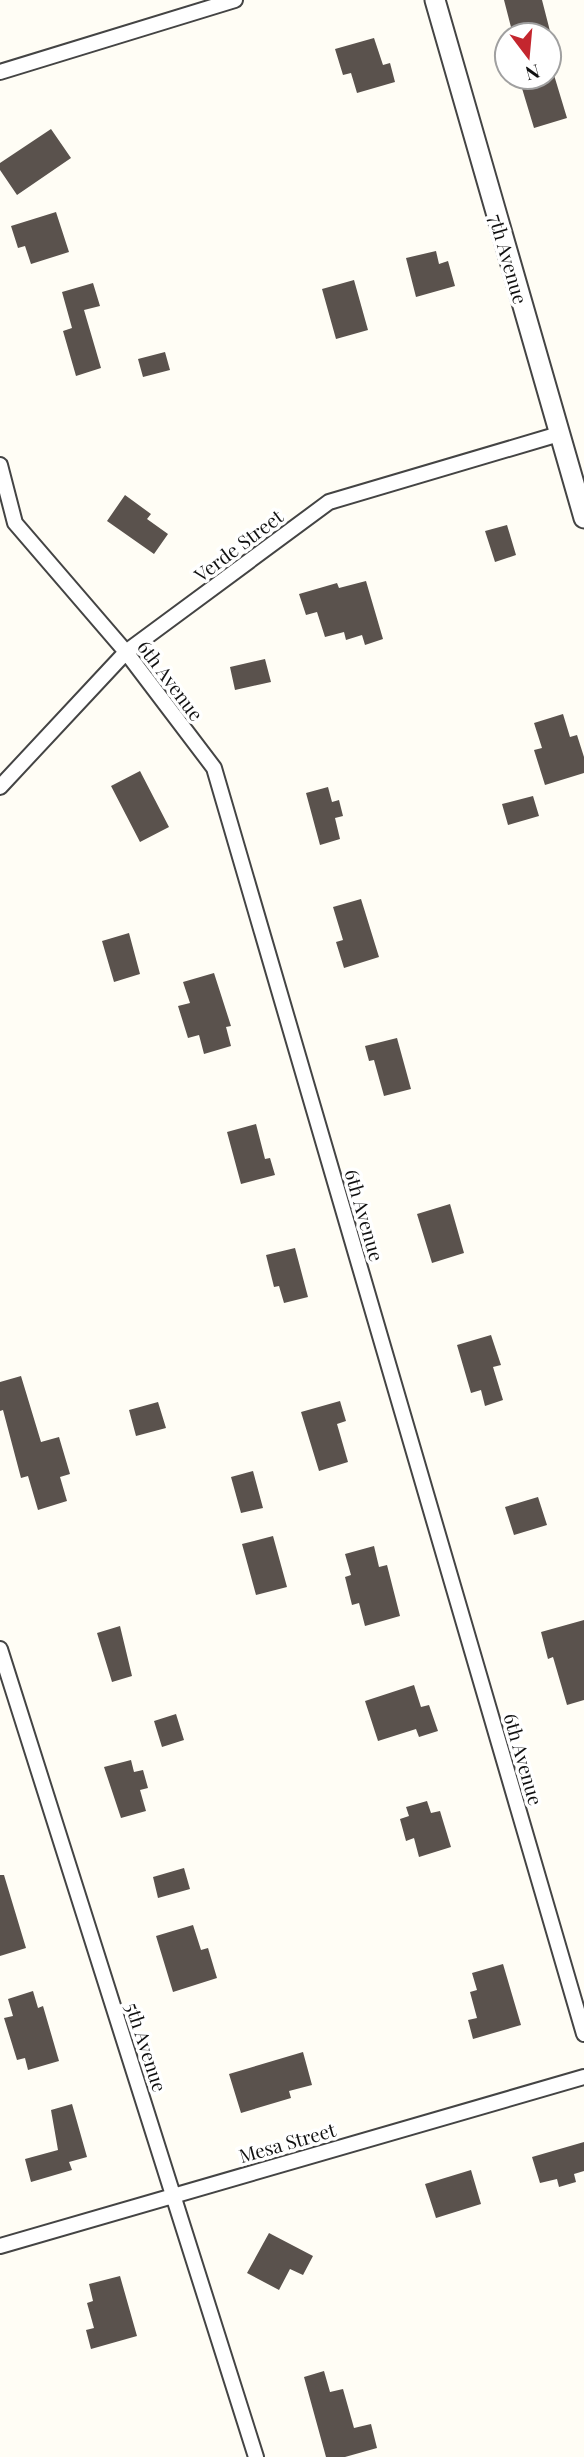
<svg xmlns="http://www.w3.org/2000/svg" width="584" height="2457" font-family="'Playfair Display',serif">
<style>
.building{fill:#5a524d}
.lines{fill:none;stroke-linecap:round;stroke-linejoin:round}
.minor-casing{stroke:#444;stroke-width:18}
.tertiary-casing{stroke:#444;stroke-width:23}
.minor{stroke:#fff;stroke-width:14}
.tertiary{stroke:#fff;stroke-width:19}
.labels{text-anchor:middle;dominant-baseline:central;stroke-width:7;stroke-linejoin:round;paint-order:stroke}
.street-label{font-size:19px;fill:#111;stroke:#fff}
</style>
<rect width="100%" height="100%" fill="#fffdf5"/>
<path class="building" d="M504 0H542L551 35H513Z
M374 38 383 65 390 63 395 82 357 93 351 73 343 75 335 49Z
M554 75 567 118 534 128 521 85Z
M51 129 71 158 17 195 0 170V163Z
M56 212 69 252 31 264 25 246 18 248 11 226Z
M436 251 439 264 448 261 455 286 416 297 406 258Z
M354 280 368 330 336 339 322 289Z
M93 283 100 306 84 310 101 368 76 376 63 331 72 328 62 292Z
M165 352 170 370 143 377 138 359Z
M125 495 151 514 147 519 168 534 154 554 107 521Z
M507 525 516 555 495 562 485 531Z
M366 581 383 639 365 645 362 635 346 640 344 632 325 637 317 612 306 615 299 594 337 583 339 588Z
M265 659 271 682 235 690 230 667Z
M563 714 570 737 577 735 584 757V773L545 785 534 750 542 748 534 723Z
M140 771 169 827 140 842 111 786Z
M328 787 332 802 339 800 343 816 335 818 340 839 320 845 306 793Z
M533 796 539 816 508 825 502 804Z
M361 899 379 957 344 968 336 942 343 940 333 907Z
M129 933 140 974 114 982 102 941Z
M214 973 231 1026 226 1027 231 1046 204 1054 199 1035 188 1038 178 1006 190 1003 183 982Z
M397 1038 411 1089 384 1096 374 1060 369 1061 365 1046Z
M256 1124 265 1159 270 1158 275 1175 241 1184 227 1132Z
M450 1204 464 1253 432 1263 417 1214Z
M295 1248 308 1297 284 1303 279 1286 274 1287 266 1255Z
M491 1335 501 1365 493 1367 503 1400 485 1406 481 1390 471 1393 457 1345Z
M21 1376 41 1442 59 1437 70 1474 60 1477 67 1501 38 1510 28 1476 21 1478 3 1410 0 1411V1382Z
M340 1401 346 1421 337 1424 348 1462 319 1471 301 1412Z
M158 1402 166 1428 136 1436 129 1410Z
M253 1471 263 1508 241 1513 231 1477Z
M538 1497 547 1525 514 1535 505 1507Z
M273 1536 287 1587 256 1595 242 1544Z
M374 1546 379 1567 387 1565 400 1616 365 1626 359 1603 352 1605 345 1577 351 1575 345 1554Z
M584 1620V1700L567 1705 553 1657 548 1659 541 1632Z
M120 1626 132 1676 112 1682 97 1633Z
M414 1685 421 1707 429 1705 438 1731 419 1737 416 1729 378 1741 365 1701Z
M176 1714 184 1740 162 1747 154 1721Z
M131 1760 134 1772 143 1770 148 1788 140 1790 146 1811 121 1818 104 1767Z
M427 1801 431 1813 440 1811 451 1847 419 1857 414 1838 406 1841 400 1819 409 1816 406 1807Z
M184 1868 190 1889 158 1898 153 1877Z
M0 1875H4L26 1948 0 1956Z
M193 1925 201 1950 208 1948 217 1978 173 1992 156 1936Z
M503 1964 521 2025 473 2039 468 2020 477 2018 470 1992 477 1990 472 1973Z
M33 1991 38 2008 43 2006 59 2061 28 2070 25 2058 17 2060 4 2018 13 2016 8 1999Z
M303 2052 312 2085 289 2091 291 2098 241 2113 229 2074Z
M72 2104 87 2157 69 2162 72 2170 31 2182 25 2159 58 2150 51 2110Z
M584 2142V2171L574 2174 576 2182 559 2187 557 2179 540 2183 532 2157Z
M471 2170 481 2204 436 2218 425 2184Z
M269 2233 313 2256 303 2275 290 2269 279 2290 247 2273Z
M120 2276 137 2336 91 2349 86 2330 94 2328 87 2303 93 2301 89 2284Z
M324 2371 330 2392 343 2389 354 2428 371 2424 377 2448 345 2457H326L304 2377Z"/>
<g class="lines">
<g class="minor-casing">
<path id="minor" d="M0 72 235 0
M0 465 15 523 126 652 214 768 584 2034
M0 787 126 652 329 502 559 434
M0 1649 256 2457
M0 2246 584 2077"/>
</g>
<g class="tertiary-casing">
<path id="tertiary" d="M435 0 584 518"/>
</g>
<use href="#minor" class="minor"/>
<use href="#tertiary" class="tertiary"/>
</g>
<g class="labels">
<g class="street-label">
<text transform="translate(509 259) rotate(74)">7th Avenue</text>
<text transform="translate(238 545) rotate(-37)">Verde Street</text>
<text transform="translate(171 680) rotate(53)">6th Avenue</text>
<text transform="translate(365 1215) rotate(74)">6th Avenue</text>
<text transform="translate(524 1759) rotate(74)">6th Avenue</text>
<text transform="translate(147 2047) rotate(72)">5th Avenue</text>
<text transform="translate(287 2142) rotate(-16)">Mesa Street</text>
</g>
</g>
<g transform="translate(528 56) rotate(164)"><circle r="33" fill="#ffffff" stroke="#a0a0a0" stroke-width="2"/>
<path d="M0-5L12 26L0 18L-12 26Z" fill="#c4262e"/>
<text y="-10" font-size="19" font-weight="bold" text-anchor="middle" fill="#111111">N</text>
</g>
</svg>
